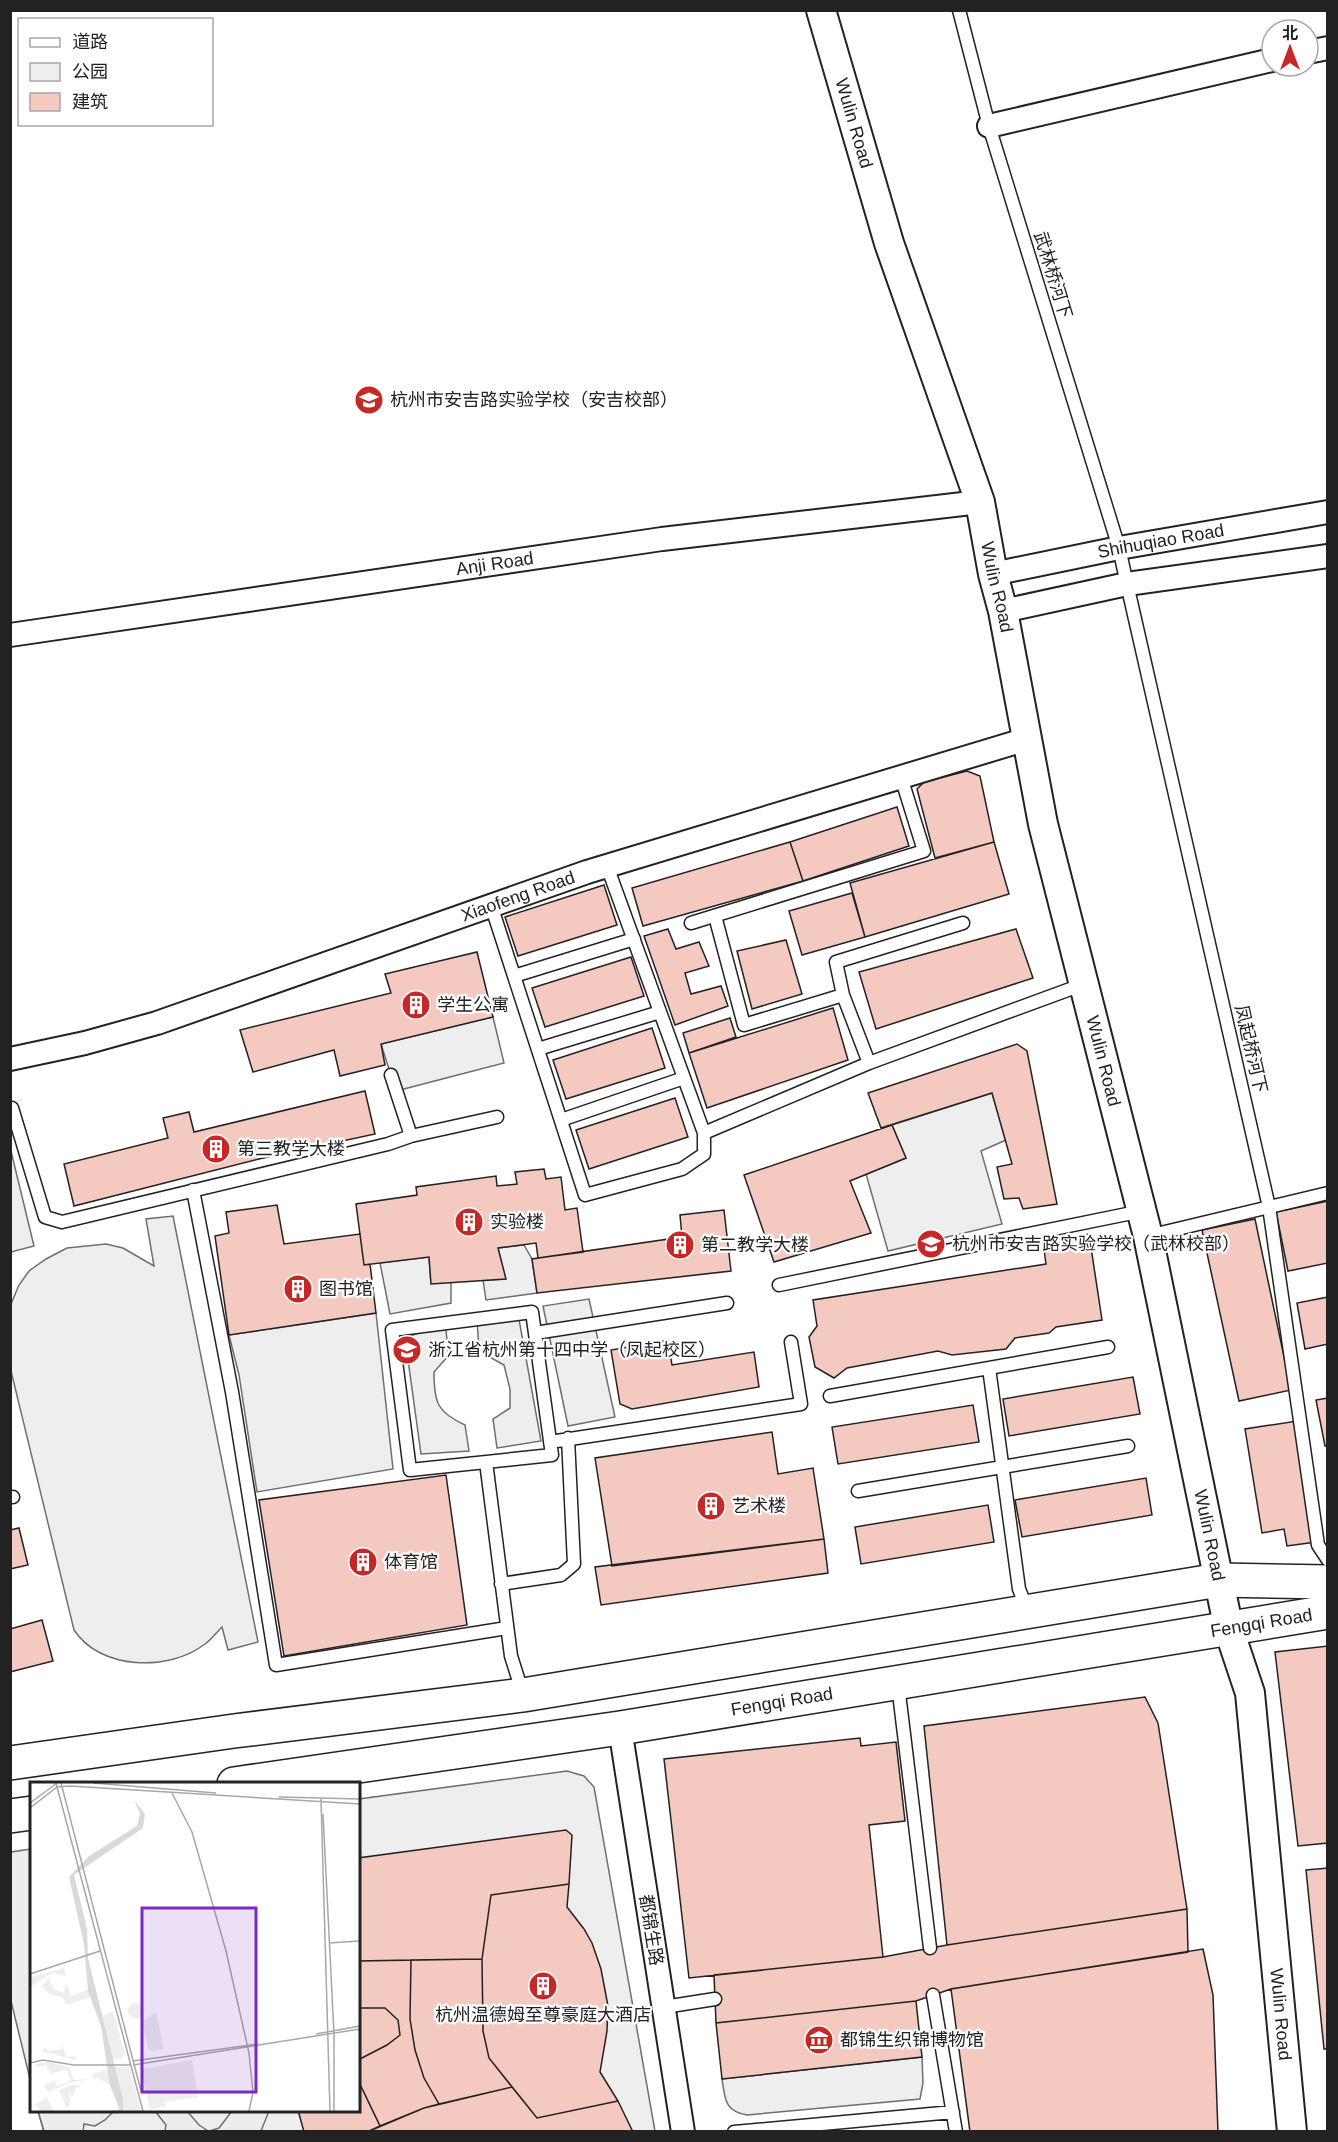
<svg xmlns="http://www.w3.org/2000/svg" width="1338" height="2142" font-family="Helvetica,'Noto Sans SC',sans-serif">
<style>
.green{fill:#eee;stroke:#6f6f6f;stroke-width:1.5}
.parking{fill:#ededed;stroke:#6f6f6f;stroke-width:1.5}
.building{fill:#f3c9c0;stroke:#222;stroke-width:1.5}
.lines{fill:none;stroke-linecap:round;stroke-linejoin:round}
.service-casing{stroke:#222;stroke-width:15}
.minor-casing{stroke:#222;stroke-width:26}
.tertiary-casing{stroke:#222;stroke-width:32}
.secondary-casing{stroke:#222;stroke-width:36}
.service{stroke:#fff;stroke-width:12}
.minor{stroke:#fff;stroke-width:22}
.tertiary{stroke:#fff;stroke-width:28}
.secondary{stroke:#fff;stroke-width:33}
.labels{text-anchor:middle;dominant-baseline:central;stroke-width:4.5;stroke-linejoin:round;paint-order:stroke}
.street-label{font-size:18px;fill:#222;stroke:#fff}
.poi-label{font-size:18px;fill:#222;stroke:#fff;text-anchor:start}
.inset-road{fill:none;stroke:#a7a7a7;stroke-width:1.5}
.view{fill:#7b2cbf;fill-opacity:0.15;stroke:#7b2cbf;stroke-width:3}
.inset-edge{fill:none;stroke:#222;stroke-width:3}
</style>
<rect width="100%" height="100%" fill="#fff"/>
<path class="green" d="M493 1017 504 1063 396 1091 381 1044Z
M992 1093 1006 1140 981 1151 1002 1224 888 1251 866 1174 906 1158 892 1125Z
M11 1151 34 1246 11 1252H10Z
M173 1216 258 1642 228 1650 222 1627C216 1633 211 1640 205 1644 169 1672 100 1670 74 1630L11 1371V1304L19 1285 29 1271 46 1259 67 1248 106 1244 123 1248 154 1266 146 1219Z
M524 1245 532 1259 537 1293 486 1300 483 1280 505 1279 498 1248Z
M429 1257 431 1283 451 1282V1303L390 1314 380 1263Z
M589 1299 615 1417 568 1426 543 1306Z
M376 1313 393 1469 257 1492 239 1375 229 1335Z
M518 1314 541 1441 497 1448 493 1419 510 1408V1389L504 1365 479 1351 477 1319Z
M445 1323 449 1355 434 1372C434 1403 437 1412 465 1425L469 1451 421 1454 405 1338Z
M567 1771 584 1776 594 1787 655 2131 44 2132 38 2111 358 2110 359 1799Z
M922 2057 923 2083 920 2099 747 2115C724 2111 725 2098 722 2079Z"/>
<path class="parking" d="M31 1849H32L31 2083 10 1997 11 1852Z
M38 2111V2110L114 2111 105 2120 95 2126 84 2124 83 2132 44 2131Z
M155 2111H187L199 2125 208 2131H165L166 2125Z
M232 2111V2110L269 2111 261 2131H210L219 2128Z"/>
<path class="building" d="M967 771 980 776 994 842 935 858 917 789 924 782Z
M897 807 909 846 803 881 790 842Z
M790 842 803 881 643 926 632 888Z
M994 842 1009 894 865 937 850 883Z
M604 885 617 925 518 956 505 917Z
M852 893 865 937 802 955 789 911Z
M668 929 676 949 699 942 709 966 685 973 691 994 721 986 728 1006 675 1025 644 936Z
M1016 929 1033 978 876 1029 859 972Z
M786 940 802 994 752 1009 737 951Z
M477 952 493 1017 381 1044 385 1065 340 1076 334 1050 253 1072 240 1030 391 993 385 974Z
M631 957 644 996 545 1027 532 988Z
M833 1008 848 1060 707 1108 689 1053Z
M730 1018 736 1037 689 1053 683 1033Z
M652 1028 665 1068 566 1099 553 1060Z
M1017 1044 1027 1051 1057 1204 1023 1209 1019 1198 1004 1199 997 1167 1012 1164 992 1093 881 1128 868 1093Z
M365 1091 375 1134 259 1159 74 1206 64 1164 168 1138 163 1118 189 1112 194 1132Z
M675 1098 688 1137 589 1169 576 1130Z
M892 1125 906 1158 850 1181 871 1233 774 1262 744 1175Z
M544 1169 546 1179 561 1177 565 1210 577 1208 583 1252 538 1258 536 1243 498 1248 506 1279 431 1284 429 1257 364 1265 356 1204 417 1195 416 1187 496 1176 497 1186 517 1184 515 1172Z
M1328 1201V1263L1288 1271 1276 1212Z
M277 1205 284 1244 360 1234 364 1265 370 1264 376 1313 229 1335 215 1236 229 1233 226 1212Z
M724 1210 731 1271 537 1293 532 1259 682 1237 680 1215Z
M1255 1219 1291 1390 1239 1401 1202 1230Z
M1089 1234 1102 1320 1056 1327 1049 1333 1015 1338 1006 1349 952 1355 938 1351 847 1368 834 1378 815 1367 809 1337 817 1326 813 1300 1046 1264 1043 1242Z
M1328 1297V1344L1305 1349 1297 1303Z
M668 1340 672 1365 754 1352 759 1387 632 1409 620 1404 611 1350Z
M1133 1377 1140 1414 1009 1436 1003 1399Z
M1328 1398V1446H1325L1316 1400Z
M973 1405 979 1442 838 1464 832 1427Z
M1297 1421 1316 1542 1287 1546 1284 1529 1262 1533 1245 1429Z
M772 1432 778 1474 813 1468 824 1539 612 1566 595 1458Z
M446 1475 467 1625 284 1656 259 1500Z
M1146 1478 1152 1515 1022 1537 1015 1500Z
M988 1505 994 1542 861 1564 855 1527Z
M19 1528 28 1565 10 1569V1530Z
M824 1539 828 1573 601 1605 595 1567Z
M42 1620 53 1661 10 1672V1629Z
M1328 1646V1843L1298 1846 1275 1652Z
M1145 1697 1158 1723 1187 1909 947 1945 924 1726Z
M860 1738 861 1746 896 1742 905 1821 869 1825 883 1957 689 1978 664 1759Z
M566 1830 572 1835 569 1884 491 1895 482 1959 358 1961V1858Z
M1328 1868V2049H1324L1306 1870Z
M569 1884 567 1907 584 1929 592 1943 601 1969 608 2006 607 2031 600 2072 618 2101 537 2118 489 2058 483 2031 482 1959 491 1895Z
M1187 1909 1188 1952 951 1989 916 2001 716 2023 714 1975 883 1957 947 1945Z
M1203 1949 1213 1995 1218 2132H970L951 1989Z
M482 1959 483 2031 489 2058 512 2087 439 2104 424 2078 415 2050 410 2019 411 1960Z
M411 1960 410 2019 415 2050 424 2078 439 2104 424 2108 380 2126 358 2080V2060L387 2045 400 2035 398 2020 385 2008H358V1961Z
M916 2001 922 2057 722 2079 716 2023Z
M358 2008H385L398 2020 400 2035 387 2045 358 2060Z
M358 2080 380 2126 367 2132H304L298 2110H358Z
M512 2087 537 2118 618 2101 633 2132H367L424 2108Z"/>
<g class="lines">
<g class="service-casing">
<path id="service" d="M959 10 989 126 1119 548 1127 584 1269 1207 1318 1545 1328 1560
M607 866 704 1133
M491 905 585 1195 682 1169 704 1154V1133L869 1063 1084 984
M715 916 744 1025 843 995 836 962 963 923
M691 923 924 851 901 777
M514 976 634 939
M843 995 869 1063
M538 1049 660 1012
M12 1108 45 1217 62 1222 388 1144 411 1136 391 1075
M561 1120 684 1078
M411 1136 497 1117
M193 1190 232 1392 276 1665 507 1628
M1148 1236 1328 1193
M779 1285 1142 1211
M532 1312 552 1455 410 1470 392 1330Z
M535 1333 727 1303
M989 1368 1019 1589 1027 1609
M830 1396 1108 1347
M550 1442 801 1404 791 1342
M486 1462 511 1656 523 1694
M858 1491 1128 1446
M10 1497H13
M501 1584 561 1575 574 1564 568 1438
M898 1685 930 1948
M933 1995 956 2132
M664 2007 715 1999
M734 2132 953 2112"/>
</g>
<g class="minor-casing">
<g id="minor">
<path d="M1308 52 1328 48"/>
<path d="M989 126 1272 60"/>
<path id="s1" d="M993 574 1119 548 1328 512"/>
<path d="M1003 611 1127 584 1328 556"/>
<path id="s2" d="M10 635 662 539 980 502"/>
<path id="s3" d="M10 1059 85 1043 157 1023 587 872 1027 739"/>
<path d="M620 1728 683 2132"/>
</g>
</g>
<g class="tertiary-casing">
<g id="tertiary">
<path id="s4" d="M821 10 889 243 980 502 993 574 1003 611 1043 824 1148 1236 1229 1630 1250 1693 1292 2132"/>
</g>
</g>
<g class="secondary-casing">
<g id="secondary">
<path d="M10 1763 234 1731 523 1695 1219 1580 1328 1582"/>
<path id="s5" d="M234 1784 620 1728 1328 1612"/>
<path d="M10 1816 32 1813"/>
</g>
</g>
<use href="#service" class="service"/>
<use href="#minor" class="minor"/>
<use href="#tertiary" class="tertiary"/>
<use href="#secondary" class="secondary"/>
</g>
<defs>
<g id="school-disc" transform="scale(1.5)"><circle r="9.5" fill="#c62828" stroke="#fff"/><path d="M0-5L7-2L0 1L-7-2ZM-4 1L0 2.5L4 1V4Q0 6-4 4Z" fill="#fff"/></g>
<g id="building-disc" transform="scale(1.5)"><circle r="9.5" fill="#c62828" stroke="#fff"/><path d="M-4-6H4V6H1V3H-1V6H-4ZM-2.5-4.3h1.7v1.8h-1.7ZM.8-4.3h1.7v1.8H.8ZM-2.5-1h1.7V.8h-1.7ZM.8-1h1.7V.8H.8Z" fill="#fff"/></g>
<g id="museum-disc" transform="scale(1.5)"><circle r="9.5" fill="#c62828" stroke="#fff"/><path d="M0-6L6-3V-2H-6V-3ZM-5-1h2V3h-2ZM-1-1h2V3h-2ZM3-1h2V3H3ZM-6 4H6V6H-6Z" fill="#fff"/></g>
</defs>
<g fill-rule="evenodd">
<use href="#school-disc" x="369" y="400"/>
<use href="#building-disc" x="416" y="1005"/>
<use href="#building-disc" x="216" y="1149"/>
<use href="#building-disc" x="469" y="1222"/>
<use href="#school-disc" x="931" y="1244"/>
<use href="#building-disc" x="680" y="1245"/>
<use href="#building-disc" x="298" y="1289"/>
<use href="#school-disc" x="407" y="1350"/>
<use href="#building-disc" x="711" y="1506"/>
<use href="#building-disc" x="363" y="1562"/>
<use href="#building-disc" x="543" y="1986"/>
<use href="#museum-disc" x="819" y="2040"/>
</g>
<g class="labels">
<g class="street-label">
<text stroke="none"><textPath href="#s4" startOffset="118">Wulin Road</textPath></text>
<text transform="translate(1053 275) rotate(73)">武林桥河下</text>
<text stroke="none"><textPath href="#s1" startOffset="171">Shihuqiao Road</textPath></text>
<text stroke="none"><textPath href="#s2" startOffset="490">Anji Road</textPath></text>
<text stroke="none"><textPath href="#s4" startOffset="604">Wulin Road</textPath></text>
<text stroke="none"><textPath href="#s3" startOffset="534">Xiaofeng Road</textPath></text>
<text transform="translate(1251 1049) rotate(77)">凤起桥河下</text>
<text stroke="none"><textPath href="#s4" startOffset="1090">Wulin Road</textPath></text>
<text stroke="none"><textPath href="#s4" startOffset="1576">Wulin Road</textPath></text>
<text stroke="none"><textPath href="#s5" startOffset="1040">Fengqi Road</textPath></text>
<text stroke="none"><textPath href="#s5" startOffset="554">Fengqi Road</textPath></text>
<text transform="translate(651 1930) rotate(81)">都锦生路</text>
<text stroke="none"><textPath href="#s4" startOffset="2062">Wulin Road</textPath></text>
</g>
<g class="poi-label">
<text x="390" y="400">杭州市安吉路实验学校（安吉校部）</text>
<text x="437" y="1005">学生公寓</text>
<text x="237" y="1149">第三教学大楼</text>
<text x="490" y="1222">实验楼</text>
<text x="952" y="1244">杭州市安吉路实验学校（武林校部）</text>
<text x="701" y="1245">第二教学大楼</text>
<text x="319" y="1289">图书馆</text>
<text x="428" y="1350">浙江省杭州第十四中学（凤起校区）</text>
<text x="732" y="1506">艺术楼</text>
<text x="384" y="1562">体育馆</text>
<text x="543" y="2015" text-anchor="middle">杭州温德姆至尊豪庭大酒店</text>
<text x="840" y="2040">都锦生织锦博物馆</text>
</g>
</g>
<g transform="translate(30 1782)">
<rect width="330" height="330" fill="#fff"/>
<path d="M34 186 36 194 22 191 0 205V195ZM19 196 23 207 34 211 36 201 41 214 60 207 63 214 37 223 32 215 19 212 12 204ZM98 229a8 8 0 1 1 16 0a8 8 0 1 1-16 0ZM83 229 95 272 91 277H81L73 234ZM126 230 134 267 123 269 118 266 112 240ZM32 263 37 275 45 274 46 278 12 269 15 265 17 269 32 267ZM162 278 168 315 135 320 136 324 120 328 111 287ZM19 280 39 285 44 298 62 297 63 292 79 287 80 303 68 296 42 300 18 310 14 303 24 299 27 304 41 299 37 287 20 292 16 283 7 285 6 282ZM82 285H99L111 329H82L93 325ZM41 303H51L45 307 43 314 39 311 41 319 37 327 29 308ZM17 315 23 329H10L7 323 0 326Z" fill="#eee"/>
<path d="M104 18 115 32 113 46 44 93 57 147 58 176 93 318V329H90L80 303 71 244 58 209 54 162 39 95 59 74 107 44 110 31Z" fill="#d9d9d9"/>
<path class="inset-road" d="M26 1 113 329M31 1 111 309M63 1 186 11M142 11 162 50 196 169 219 271 223 310 219 329M249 15 330 17M291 17 300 329M0 21 27 1M0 26 27 5 40 4 330 22M293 32 304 252V329M299 161 330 159M0 192 70 169M286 252 330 244M103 279 228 262M0 281 13 278 44 283H100M103 283 330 247"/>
<path class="view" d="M112 126H226V310H112Z"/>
<rect width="330" height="330" class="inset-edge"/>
</g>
<rect width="1338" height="2142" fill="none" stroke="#222222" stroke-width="24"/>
<rect x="18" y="18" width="195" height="108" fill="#ffffff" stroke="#a7a7a7" stroke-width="1.5"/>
<rect x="30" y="38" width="30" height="9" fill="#ffffff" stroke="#a7a7a7" stroke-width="1.5"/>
<text x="72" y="48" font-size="18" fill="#222222">道路</text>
<rect x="30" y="63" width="30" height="18" fill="#eeeeee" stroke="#a7a7a7" stroke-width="1.5"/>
<text x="72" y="78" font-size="18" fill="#222222">公园</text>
<rect x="30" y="93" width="30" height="18" fill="#f3c9c0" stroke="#a7a7a7" stroke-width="1.5"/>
<text x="72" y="108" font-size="18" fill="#222222">建筑</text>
<g transform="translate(1290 48)"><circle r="28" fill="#ffffff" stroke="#a7a7a7" stroke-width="1.5"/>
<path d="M0-4.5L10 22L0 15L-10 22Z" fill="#c62828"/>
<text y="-9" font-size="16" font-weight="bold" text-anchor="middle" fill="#222222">北</text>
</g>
</svg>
